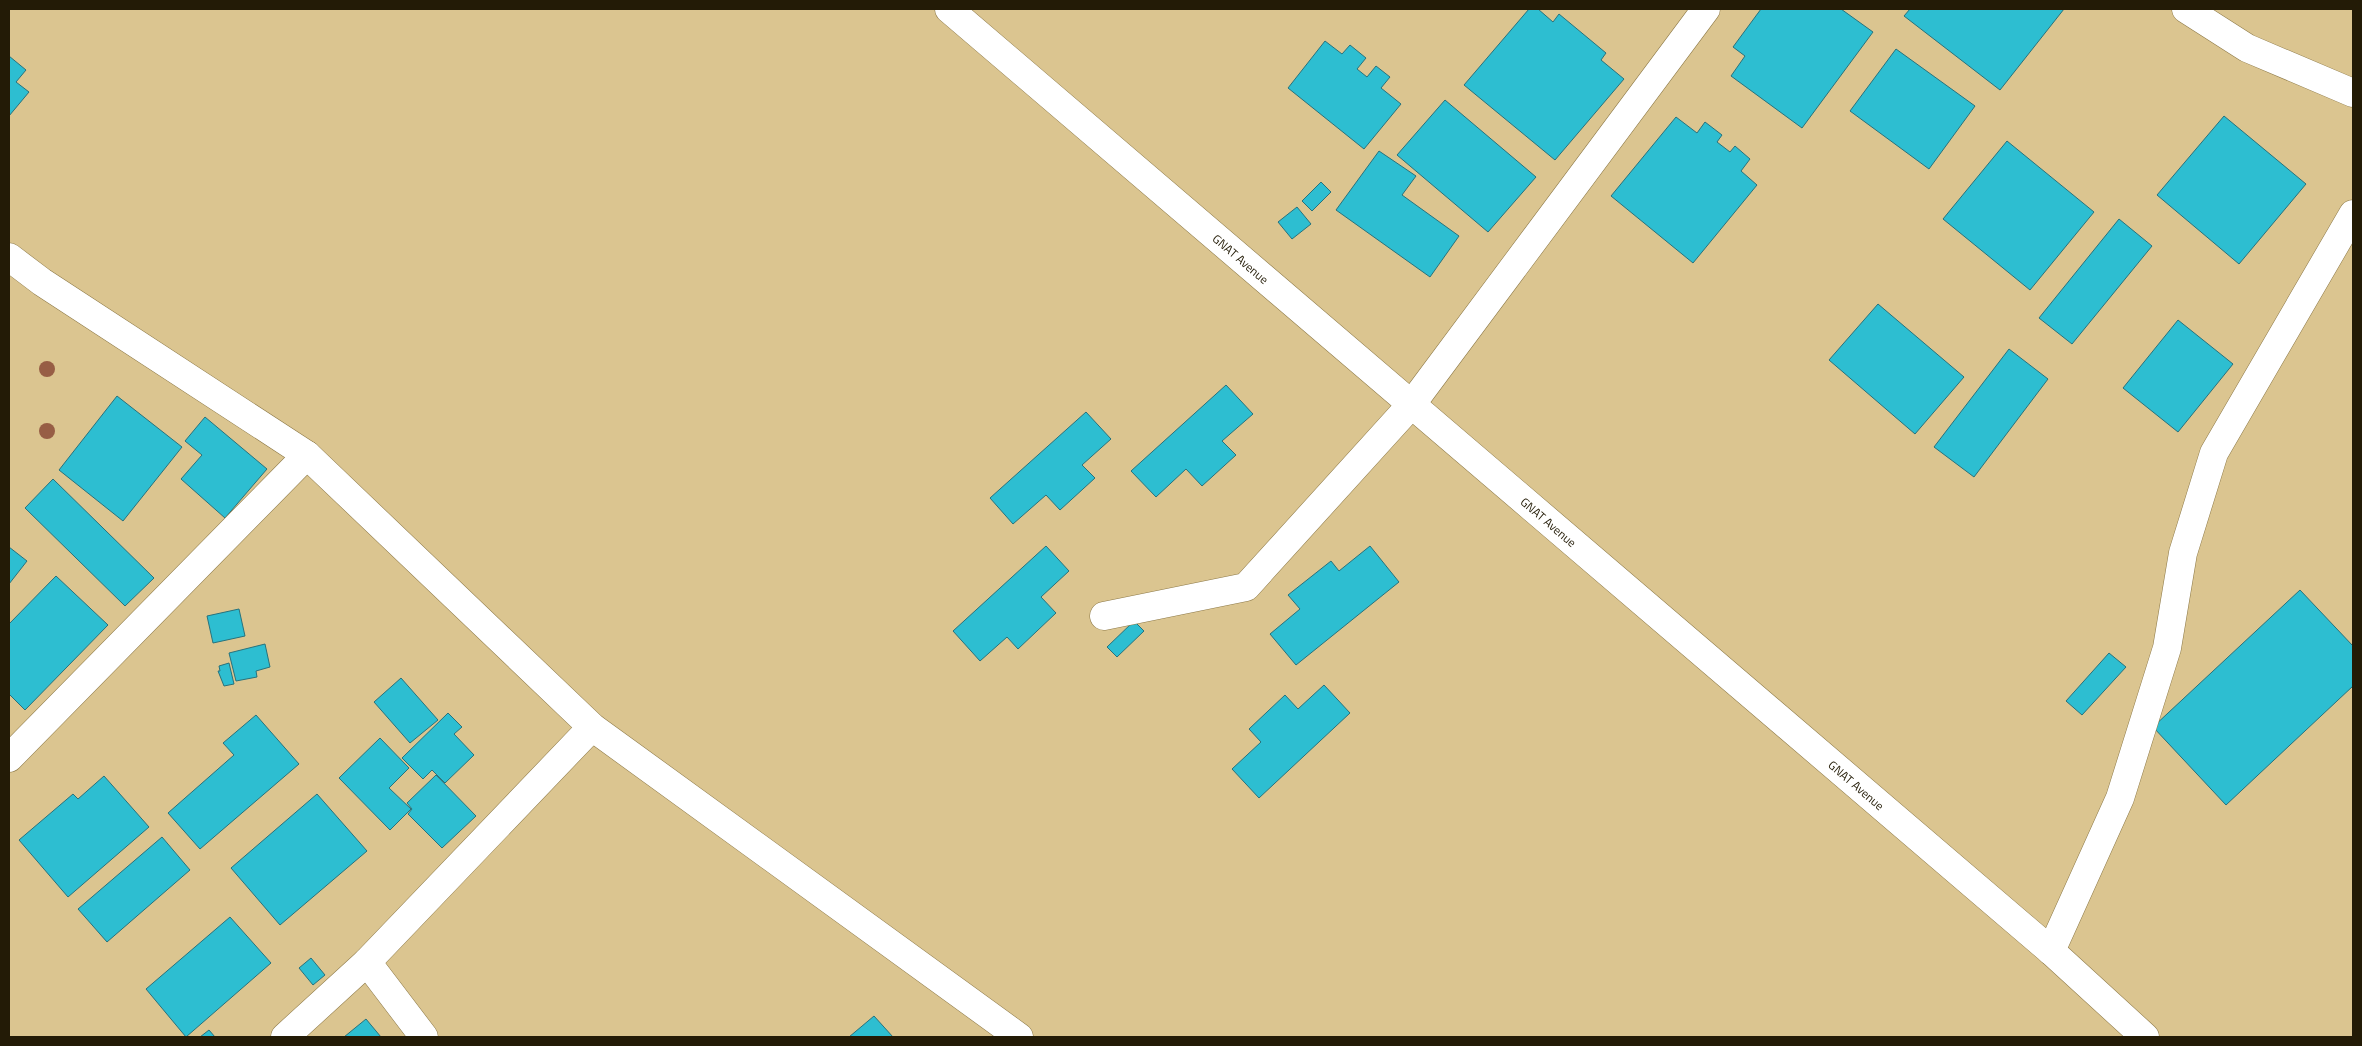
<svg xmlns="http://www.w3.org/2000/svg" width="2362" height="1046" font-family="'Titillium Web',sans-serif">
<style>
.building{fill:#2dbed1;stroke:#28727c}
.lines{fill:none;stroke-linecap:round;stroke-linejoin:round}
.minor-casing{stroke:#8d7947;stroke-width:29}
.minor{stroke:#fff;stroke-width:28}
.tree{fill:#975e45}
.labels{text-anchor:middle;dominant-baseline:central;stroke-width:4;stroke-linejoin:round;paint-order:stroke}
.street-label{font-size:12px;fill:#231b06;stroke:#e8d29d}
</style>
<rect width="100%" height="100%" fill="#dbc590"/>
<path class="building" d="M1529 9H1538L1553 22 1559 14 1606 53 1601 60 1624 79 1555 160 1464 85Z
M1761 9H1841L1873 32 1802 128 1731 76 1745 56 1733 47Z
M1910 9H2064L2000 90 1904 16Z
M1325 41 1342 54 1350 45 1366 58 1357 69 1367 77 1376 66 1390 77 1381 88 1401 104 1364 149 1288 88Z
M1896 49 1975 106 1929 169 1850 111Z
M9 56 26 70 16 82 29 92 9 116Z
M1445 100 1536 177 1488 232 1397 155Z
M2224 116 2306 184 2239 264 2157 195Z
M1676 117 1697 133 1705 122 1722 135 1717 142 1730 152 1735 146 1750 159 1741 171 1757 185 1693 263 1611 196Z
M2007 141 2094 212 2030 290 1943 219Z
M1379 151 1416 176 1402 195 1459 236 1430 277 1336 210Z
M1321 182 1331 192 1312 211 1302 201Z
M1297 207 1311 224 1292 239 1278 222Z
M2119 219 2152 246 2072 344 2039 318Z
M1878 304 1964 377 1915 434 1829 360Z
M2178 320 2233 364 2178 432 2123 388Z
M2009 349 2048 379 1974 477 1934 447Z
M1226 385 1253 414 1222 441 1236 455 1202 486 1186 469 1156 497 1131 471Z
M117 396 182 447 123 521 59 470Z
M1086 412 1111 439 1082 465 1095 478 1060 510 1046 495 1013 524 990 498Z
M205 417 267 469 225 518 181 479 202 455 185 441Z
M53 479 154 578 125 606 25 508Z
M1046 546 1069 571 1041 597 1056 613 1018 649 1007 637 980 661 953 631Z
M1370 546 1399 582 1296 665 1270 634 1300 609 1288 595 1331 561 1339 571Z
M9 547 27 561 9 584Z
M56 576 108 625 25 710 9 694V624Z
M2300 590 2353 646V686L2226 805 2153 727Z
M239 609 245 636 213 643 207 616Z
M1134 621 1144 631 1117 657 1107 647Z
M265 644 270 667 256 671 257 677 236 681 229 653Z
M2109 653 2126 667 2082 715 2066 701Z
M229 663 234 684 224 686 218 671H220L219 666Z
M401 678 438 720 410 743 374 702Z
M1324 685 1350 713 1259 798 1232 769 1261 742 1249 729 1285 695 1298 709Z
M448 713 462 727 454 734 474 755 445 783 432 770 423 779 402 758Z
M256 715 299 764 200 849 168 813 234 755 223 743Z
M380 738 409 768 389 788 411 809 390 830 339 778Z
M436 775 476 816 442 848 408 814 412 809 407 803Z
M104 776 149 827 68 897 19 840 73 794 78 799Z
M317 794 367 851 280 925 231 868Z
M162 837 190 870 107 942 78 909Z
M230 917 271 963 186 1037 146 989Z
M311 958 325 975 313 985 299 968Z
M874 1016 893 1037H849Z
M366 1019 381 1037H344Z
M209 1030 215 1037H200Z"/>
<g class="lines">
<g class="minor-casing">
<g id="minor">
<path id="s1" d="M949 9 2051 951 2145 1037"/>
<path d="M2186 9 2247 48 2353 93"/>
<path d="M9 257 42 282 307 455 592 727 1019 1037"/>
<path d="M1104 616 1246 587 1411 405 1706 9"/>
<path d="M9 758 307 455"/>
<path d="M2051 951 2120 798 2167 648 2183 553 2214 453 2353 214"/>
<path d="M367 962 424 1037"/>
<path d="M285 1037 367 962 592 727"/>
</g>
</g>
<use href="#minor" class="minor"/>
</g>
<g class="tree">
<circle cx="47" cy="369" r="8"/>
<circle cx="47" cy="431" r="8"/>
</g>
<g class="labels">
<g class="street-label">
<text stroke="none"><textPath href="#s1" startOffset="384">GNAT Avenue</textPath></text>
<text stroke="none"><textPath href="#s1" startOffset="789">GNAT Avenue</textPath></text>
<text stroke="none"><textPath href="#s1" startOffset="1194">GNAT Avenue</textPath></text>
</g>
</g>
<rect width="2362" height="1046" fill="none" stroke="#231b06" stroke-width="20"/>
</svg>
